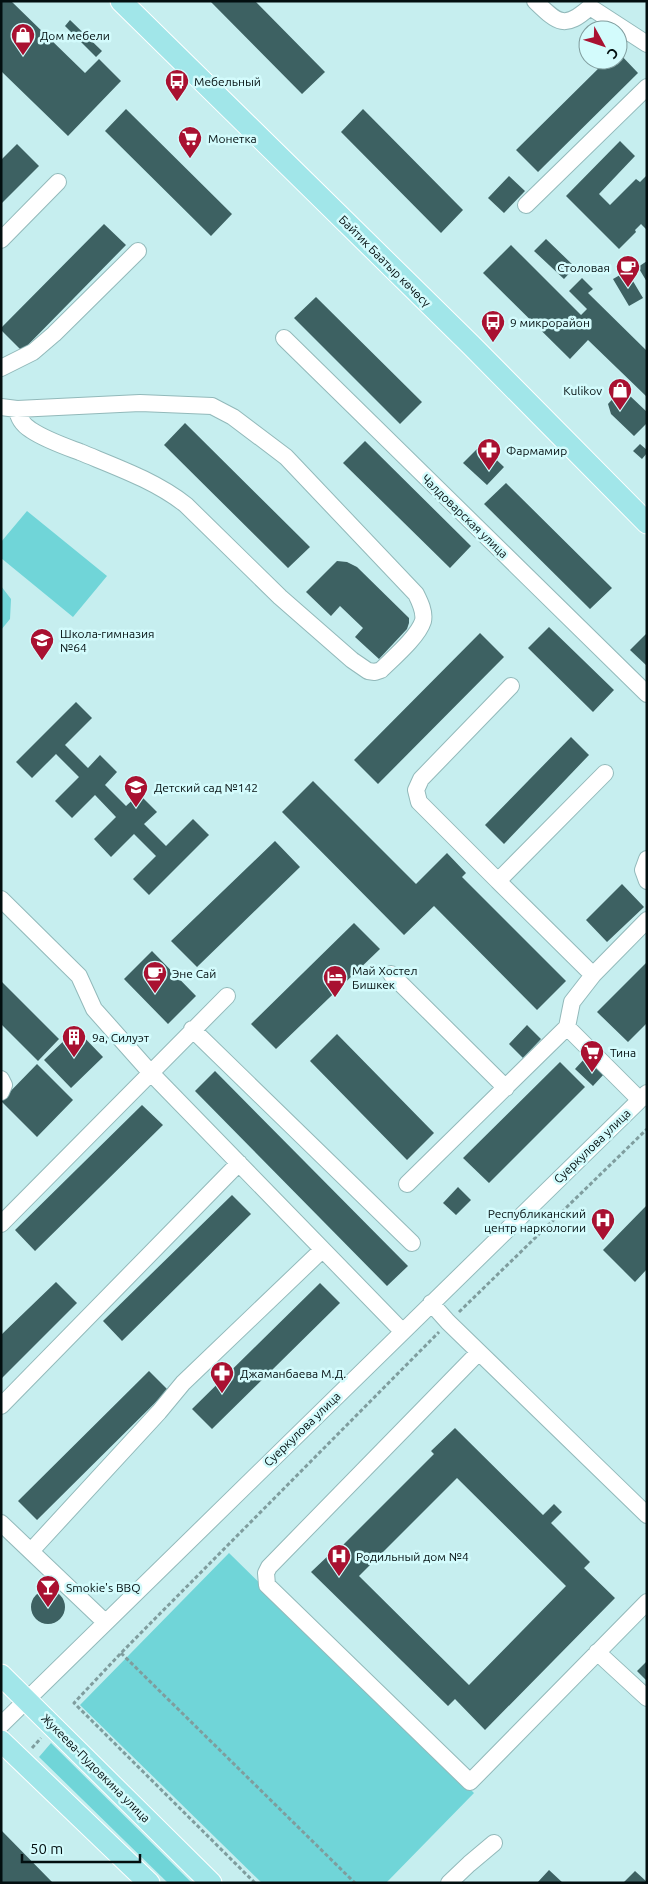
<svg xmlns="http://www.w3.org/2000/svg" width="648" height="1884" font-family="Ubuntu,sans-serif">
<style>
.green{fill:#70d5d8}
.building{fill:#3d6162;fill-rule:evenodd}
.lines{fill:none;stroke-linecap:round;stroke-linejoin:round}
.minor-casing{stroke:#92b9ba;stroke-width:18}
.major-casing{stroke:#fff;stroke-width:23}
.path{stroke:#7f9d9e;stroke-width:3;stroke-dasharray:4 2.5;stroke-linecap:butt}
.minor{stroke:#fff;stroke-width:16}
.major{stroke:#a1e6e9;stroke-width:21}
.labels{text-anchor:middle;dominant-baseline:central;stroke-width:5;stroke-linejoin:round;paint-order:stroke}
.poi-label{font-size:12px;fill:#030f10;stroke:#d3fbfc;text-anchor:start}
.street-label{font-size:12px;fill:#030f10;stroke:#d3fbfc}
</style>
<rect width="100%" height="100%" fill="#c6eeef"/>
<path class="green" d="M27 511 107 576 73 617 1 558V542Z
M1 586 11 599 10 619 1 630Z
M229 1553 474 1793 386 1883H262L80 1705Z
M51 1743 192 1883H168L39 1757Z"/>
<path class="building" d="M1 1H11L85 73 99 59 121 81 68 136 1 71Z
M210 1H255L325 72 302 94Z
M70 20 102 51 96 57 65 26Z
M618 52 638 73 538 172 516 150 607 60H618Z
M126 109 232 214 211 236 105 131Z
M363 109 463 210 441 233 341 132Z
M620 141 635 156 599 194 610 205 636 179 640 182 647 175V230L641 224 635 230 636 232 619 249 566 196Z
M17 144 39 166 1 204V160Z
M509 176 525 191 504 213 488 198Z
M104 224 126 245 22 351 1 330V328Z
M546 239 575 267 564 279 534 251Z
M511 245 581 315 587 309 569 291 582 278 593 289 588 293 647 351V397L588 340 570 359 483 273Z
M647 261V282L638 267Z
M627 271 643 298 629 306 613 279Z
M316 297 422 402 400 424 294 318Z
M618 393 629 395 647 412V423L634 436 611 414 608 404Z
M185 423 310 547 288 568 164 445Z
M365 441 471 546 450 568 343 463Z
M640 444 647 450V453L642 459 633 451Z
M481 445 504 467 487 485 463 463Z
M506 483 612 588 590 609 484 504Z
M337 561 347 562 357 567 409 618V623L407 629 379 659 355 637 363 628 340 606 331 616 306 592Z
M549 627 614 690 593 712 528 648Z
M480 633 504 657 378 784 354 760Z
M647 633V666L630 650Z
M76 702 92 718 65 745 88 768 100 755 117 772 105 785 126 806 139 794 157 812 144 824 166 846 193 819 209 835 149 895 133 879 156 856 134 834 111 857 94 839 116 817 95 795 72 818 55 801 79 777 56 754 32 778 16 762Z
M571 737 589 755 504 844 485 825Z
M313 781 416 884 447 853 466 873 462 877 566 981 537 1010 434 906 404 935 282 812Z
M275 841 300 867 197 967 171 941Z
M622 884 644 907 607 942 586 920Z
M354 923 380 949 276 1049 251 1024Z
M152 951 196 996 168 1024 124 979Z
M647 962V1023L628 1042 597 1012Z
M1 981 59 1039 38 1061 1 1024Z
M527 1025 541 1039 523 1058 509 1044Z
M76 1029 103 1057 71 1088 44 1060Z
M337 1034 434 1133 407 1160 310 1061Z
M586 1057 604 1074 593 1086 575 1069Z
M560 1062 585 1087 489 1183 463 1158Z
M37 1064 73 1100 37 1137 1 1101Z
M215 1071 408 1266 387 1286 195 1091Z
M142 1105 163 1125 35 1251 15 1230Z
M458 1187 471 1200 456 1215 443 1203Z
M232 1195 251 1214 122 1341 103 1321Z
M647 1205V1269L635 1282 603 1250Z
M56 1282 77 1303 1 1379V1335Z
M320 1283 340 1303 212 1429 192 1409Z
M149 1371 168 1390 37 1520 18 1501Z
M455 1428 543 1515 554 1504 562 1512 551 1523 590 1562 584 1568 615 1598 485 1730 455 1699 448 1706 311 1572 331 1553 333 1555 434 1454 431 1451ZM457 1478 566 1586 469 1685 359 1576Z
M31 1607a17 17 0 1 1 34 0a17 17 0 1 1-34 0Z
M647 1661V1681L637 1671Z
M1 1830 53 1883H3L1 1881Z
M549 1870 563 1883H537Z
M635 1871 647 1882V1883H623Z"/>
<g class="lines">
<g class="minor-casing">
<path id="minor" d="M535 1C558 23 564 30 590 7L647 44
M526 205 647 87
M1 240 58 182
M284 338 647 694
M1 368 33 352 54 334 138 251
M1 407 17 409 140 403 212 406 233 417 286 457 416 594C420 602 425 612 423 621 418 637 393 658 381 670L375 672 368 671 352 660 280 597 186 505C156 481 116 467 80 452 64 446 46 440 31 430 23 425 18 418 17 409
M647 859 643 870 647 881
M498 881 419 802 416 790 421 779 511 686
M1 899 79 976 94 1009 150 1072 402 1331
M391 974 506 1088
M593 975 498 881 605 773
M192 1029 412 1243
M1 1079 4 1085 1 1092
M640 1100 567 1027 572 1002 593 975 647 920
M407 1184 567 1027
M1 1224 227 996
M431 1303 448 1322 647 1515
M479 1352 269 1567 266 1573 267 1585 470 1782 647 1602
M1 1406 239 1163
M1 1523 105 1622
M31 1551 159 1412 183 1383 322 1250
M597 1652 647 1698
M1 1725 647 1093
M449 1883 469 1864 494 1843"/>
</g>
<g class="major-casing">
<path id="major" d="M121 1 471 345 647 523
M1 1675 211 1883
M1 1741 149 1883"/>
</g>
<path class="path" d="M459 1312 647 1129
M121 1653 355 1883
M32 1748 41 1738
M255 1883 74 1703 121 1653 439 1332"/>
<use href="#minor" class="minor"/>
<use href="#major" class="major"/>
</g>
<defs>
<g id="shop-pin" transform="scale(1.25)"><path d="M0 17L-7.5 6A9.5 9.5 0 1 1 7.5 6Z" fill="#a91131" stroke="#d3fbfc"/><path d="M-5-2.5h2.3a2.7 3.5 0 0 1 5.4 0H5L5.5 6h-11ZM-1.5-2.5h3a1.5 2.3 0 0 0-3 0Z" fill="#fff"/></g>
<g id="bus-pin" transform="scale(1.25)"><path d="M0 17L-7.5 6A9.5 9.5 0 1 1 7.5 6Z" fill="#a91131" stroke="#d3fbfc"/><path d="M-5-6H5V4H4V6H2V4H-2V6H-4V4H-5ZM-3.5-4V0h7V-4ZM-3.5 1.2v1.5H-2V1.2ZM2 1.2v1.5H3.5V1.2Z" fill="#fff"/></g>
<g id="supermarket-pin" transform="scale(1.25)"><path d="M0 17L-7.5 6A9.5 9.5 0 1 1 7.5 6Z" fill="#a91131" stroke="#d3fbfc"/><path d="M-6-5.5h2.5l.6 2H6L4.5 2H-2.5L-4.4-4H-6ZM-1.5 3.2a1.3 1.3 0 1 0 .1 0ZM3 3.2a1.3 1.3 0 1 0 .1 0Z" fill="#fff"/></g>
<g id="cafe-pin" transform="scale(1.25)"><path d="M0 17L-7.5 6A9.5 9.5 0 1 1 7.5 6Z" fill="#a91131" stroke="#d3fbfc"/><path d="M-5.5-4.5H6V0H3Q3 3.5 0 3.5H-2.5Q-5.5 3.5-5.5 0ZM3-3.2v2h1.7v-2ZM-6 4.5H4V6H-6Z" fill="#fff"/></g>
<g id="pharmacy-pin" transform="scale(1.25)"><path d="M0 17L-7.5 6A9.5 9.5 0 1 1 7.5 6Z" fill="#a91131" stroke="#d3fbfc"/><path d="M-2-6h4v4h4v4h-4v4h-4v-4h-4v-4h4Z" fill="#fff"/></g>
<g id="school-pin" transform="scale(1.25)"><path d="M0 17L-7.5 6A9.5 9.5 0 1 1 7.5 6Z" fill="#a91131" stroke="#d3fbfc"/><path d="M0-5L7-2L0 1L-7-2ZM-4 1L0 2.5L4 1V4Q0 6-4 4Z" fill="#fff"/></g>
<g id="hotel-pin" transform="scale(1.25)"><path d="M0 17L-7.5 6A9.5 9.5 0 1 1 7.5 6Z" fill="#a91131" stroke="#d3fbfc"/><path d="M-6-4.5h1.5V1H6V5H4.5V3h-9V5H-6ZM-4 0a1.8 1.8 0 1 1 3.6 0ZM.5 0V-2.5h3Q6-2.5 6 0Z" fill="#fff"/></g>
<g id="building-pin" transform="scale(1.25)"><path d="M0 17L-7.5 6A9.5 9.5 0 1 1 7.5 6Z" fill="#a91131" stroke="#d3fbfc"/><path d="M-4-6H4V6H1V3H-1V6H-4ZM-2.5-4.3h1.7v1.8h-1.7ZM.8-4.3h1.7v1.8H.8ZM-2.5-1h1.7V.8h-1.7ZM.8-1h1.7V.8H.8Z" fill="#fff"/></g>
<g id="hospital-pin" transform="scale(1.25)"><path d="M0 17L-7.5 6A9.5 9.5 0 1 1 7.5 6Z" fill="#a91131" stroke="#d3fbfc"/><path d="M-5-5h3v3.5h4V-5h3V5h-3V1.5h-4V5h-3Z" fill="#fff"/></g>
<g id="bar-pin" transform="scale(1.25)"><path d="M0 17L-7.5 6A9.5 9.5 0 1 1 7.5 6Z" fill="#a91131" stroke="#d3fbfc"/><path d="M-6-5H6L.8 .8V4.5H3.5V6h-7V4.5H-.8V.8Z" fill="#fff"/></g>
</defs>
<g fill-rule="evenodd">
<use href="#shop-pin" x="23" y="35"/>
<use href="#bus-pin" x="177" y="81"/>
<use href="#supermarket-pin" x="190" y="138"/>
<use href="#cafe-pin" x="628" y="267"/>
<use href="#bus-pin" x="493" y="322"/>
<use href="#shop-pin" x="620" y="390"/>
<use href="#pharmacy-pin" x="489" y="450"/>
<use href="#school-pin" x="42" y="640"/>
<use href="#school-pin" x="136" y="787"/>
<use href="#cafe-pin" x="155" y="973"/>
<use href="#hotel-pin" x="335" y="977"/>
<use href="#building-pin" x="74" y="1037"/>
<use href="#supermarket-pin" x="592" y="1052"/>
<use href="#hospital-pin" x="603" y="1220"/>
<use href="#pharmacy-pin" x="222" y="1373"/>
<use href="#hospital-pin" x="339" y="1556"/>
<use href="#bar-pin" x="48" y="1587"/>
</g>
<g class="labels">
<g class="poi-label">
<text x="40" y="35">Дом мебели</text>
<text x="194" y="81">Мебельный</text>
<text x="208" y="138">Монетка</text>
<text x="610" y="267" text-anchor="end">Столовая</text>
<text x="510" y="322">9 микрорайон</text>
<text x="602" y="390" text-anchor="end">Kulikov</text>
<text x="506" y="450">Фармамир</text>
<text x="60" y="633">Школа-гимназия<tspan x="60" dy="14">№64</tspan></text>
<text x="154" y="787">Детский сад №142</text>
<text x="352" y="970">Май Хостел<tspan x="352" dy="14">Бишкек</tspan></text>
<text x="172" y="973">Эне Сай</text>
<text x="92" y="1037">9а, Силуэт</text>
<text x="610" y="1052">Тина</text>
<text x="586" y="1213" text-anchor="end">Республиканский<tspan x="586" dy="14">центр наркологии</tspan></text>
<text x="240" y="1373">Джаманбаева М.Д.</text>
<text x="356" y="1556">Родильный дом №4</text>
<text x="66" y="1587">Smokie's BBQ</text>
</g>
<g class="street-label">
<text transform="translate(385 261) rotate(45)">Байтик Баатыр көчөсү</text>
<text transform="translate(465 516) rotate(44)">Чалдоварская улица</text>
<text transform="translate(592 1146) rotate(-44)">Суеркулова улица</text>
<text transform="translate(302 1429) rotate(-44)">Суеркулова улица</text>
<text transform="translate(96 1768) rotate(45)">Жукеева-Пудовкина улица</text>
</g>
</g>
<rect width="648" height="1884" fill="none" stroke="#030f10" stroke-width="5"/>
<g transform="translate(603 45) rotate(130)"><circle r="24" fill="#d3fbfc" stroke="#809d9e"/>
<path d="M0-4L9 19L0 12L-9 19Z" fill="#a91131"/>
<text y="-8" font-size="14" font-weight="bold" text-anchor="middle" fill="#030f10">С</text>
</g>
<path d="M22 1854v8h118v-8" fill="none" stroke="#030f10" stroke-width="2.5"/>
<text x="30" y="1854" font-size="15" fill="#030f10" stroke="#d3fbfc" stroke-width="4" paint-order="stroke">50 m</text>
</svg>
